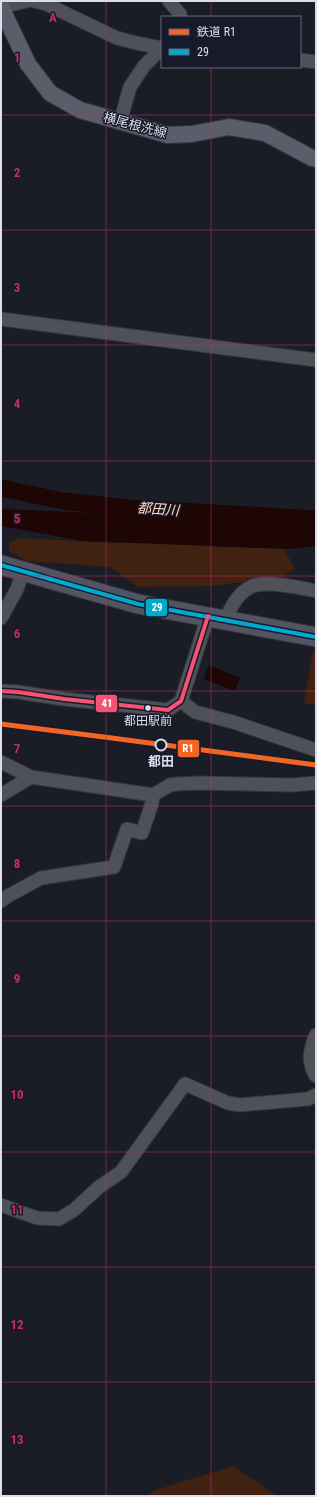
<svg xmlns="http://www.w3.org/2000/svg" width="317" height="1497" font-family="'Roboto Condensed','Noto Sans JP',sans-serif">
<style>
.green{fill:#412210}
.water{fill:#1d0603}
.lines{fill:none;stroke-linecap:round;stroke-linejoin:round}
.river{stroke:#1d0603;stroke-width:17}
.minor-casing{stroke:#36373e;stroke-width:15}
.major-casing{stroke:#36373e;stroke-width:18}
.highway-casing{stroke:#36373e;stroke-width:21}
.minor{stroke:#4f5158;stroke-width:13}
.major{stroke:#5a5d6a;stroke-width:16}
.highway{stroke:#515463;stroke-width:19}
.bus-1-casing{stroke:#161a2a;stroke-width:7}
.bus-2-casing{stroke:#161a2a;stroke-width:7}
.bus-1{stroke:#00a9ce;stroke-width:4}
.bus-2{stroke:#f65372;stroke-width:4}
.rail-1-casing{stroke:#161a2a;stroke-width:8}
.rail-1{stroke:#f26522;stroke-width:5}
.grid{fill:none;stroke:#c52c69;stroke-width:1;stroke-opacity:0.55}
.bus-dot{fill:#dcdfeb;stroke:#161a2a;stroke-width:1.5}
.stop-dot{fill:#161a2a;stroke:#dcdfeb;stroke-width:2}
.labels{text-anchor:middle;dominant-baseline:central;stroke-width:3;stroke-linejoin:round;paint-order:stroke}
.bus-label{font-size:12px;fill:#dcdfeb;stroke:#161a2a}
.street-label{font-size:13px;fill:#dcdfeb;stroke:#161a2a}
.stop-label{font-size:13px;font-weight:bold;fill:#dcdfeb;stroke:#161a2a}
.water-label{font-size:14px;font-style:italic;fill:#ffd4bc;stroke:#161a2a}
.grid-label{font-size:13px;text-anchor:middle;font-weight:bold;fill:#c52c69;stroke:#161a2a;stroke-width:3;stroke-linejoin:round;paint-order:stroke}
.line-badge{stroke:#161a2a;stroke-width:1.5}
.badge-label{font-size:11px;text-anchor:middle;font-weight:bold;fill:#fff}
</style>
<rect width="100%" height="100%" fill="#1a1d26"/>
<path class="green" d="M21 538 116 543 166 542 222 547 284 549 295 569 280 578 209 586 138 587 110 567 26 561 9 551V542Z
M313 650 316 651V705L304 703Z
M233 1466 277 1496H146L156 1490Z"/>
<path class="water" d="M1 509 169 516 301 526 316 522V546L290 549 82 541 1 526Z
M209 665 240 678 235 691 204 679Z"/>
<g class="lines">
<path class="river" d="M1 488 63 501 129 508 316 519"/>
<g class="minor-casing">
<path id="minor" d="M34 1 46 4 117 38 136 43 162 48
M169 1 180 14V17
M1 7 27 1
M300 60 316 62
M120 122 130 87 144 66 162 48
M1 319 316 360
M1 618 17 589 23 571
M226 619C231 606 240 591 253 586 267 580 301 588 316 591
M1 691 18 692 64 699 168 710 181 701 208 616
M181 701 195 712 233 722 316 750
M1 762 31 777
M1 795 31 777 153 795 170 785 177 784 200 783 292 785 316 783
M1 901 8 896 41 878 114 867 127 829 142 833 152 803 153 795
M316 1035C310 1049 307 1062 316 1076
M1 1205 37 1218 59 1219 74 1210 99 1187 121 1172 185 1084 228 1103 240 1105 308 1099 316 1095"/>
</g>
<g class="major-casing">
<path id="major" d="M1 7 28 64 50 93 80 110 168 135 192 134 229 127 265 133 312 158 316 159"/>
</g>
<g class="highway-casing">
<path id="highway" d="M1 565 138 604 316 637"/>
</g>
<use href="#minor" class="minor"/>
<use href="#major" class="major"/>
<use href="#highway" class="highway"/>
<g class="bus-1-casing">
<path id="bus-1" d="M1 565 138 604 316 637"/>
</g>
<g class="bus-2-casing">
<path id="bus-2" d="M1 691 18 692 64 699 168 710 181 701 208 616"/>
</g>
<use href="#bus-1" class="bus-1"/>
<use href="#bus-2" class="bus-2"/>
<g class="rail-1-casing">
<path id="rail-1" d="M1 724 104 737 316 765"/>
</g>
<use href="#rail-1" class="rail-1"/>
</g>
<path class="grid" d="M106 1V1496M211 1V17M211 67V1496M1 115H316M1 230H316M1 345H316M1 461H316M1 576H316M1 691H316M1 806H316M1 921H316M1 1036H316M1 1152H316M1 1267H316M1 1382H316"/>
<circle class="bus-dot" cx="148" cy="708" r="3.5"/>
<circle class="stop-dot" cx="161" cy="745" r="5.5"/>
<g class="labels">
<g class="bus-label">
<text x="148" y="721">都田駅前</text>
</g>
<g class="street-label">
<text transform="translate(135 125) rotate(15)">横尾根洗線</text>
</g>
<g class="stop-label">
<text x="161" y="761">都田</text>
</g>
<g class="water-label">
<text transform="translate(158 509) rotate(4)">都田川</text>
</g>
</g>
<g class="grid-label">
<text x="53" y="22">A</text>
<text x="17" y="62">1</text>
<text x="17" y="177">2</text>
<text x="17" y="292">3</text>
<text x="17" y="408">4</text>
<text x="17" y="523">5</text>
<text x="17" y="638">6</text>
<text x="17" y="753">7</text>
<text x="17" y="868">8</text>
<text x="17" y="983">9</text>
<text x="17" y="1099">10</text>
<text x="17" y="1214">11</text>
<text x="17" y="1329">12</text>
<text x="17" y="1444">13</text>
</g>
<g class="line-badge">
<rect x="145" y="598" width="23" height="19" rx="4" fill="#00a9ce"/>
<rect x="95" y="694" width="23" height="19" rx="4" fill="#f65372"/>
<rect x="177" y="739" width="23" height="19" rx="4" fill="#f26522"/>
</g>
<g class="badge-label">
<text x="157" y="611">29</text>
<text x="107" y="707">41</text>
<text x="188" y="752">R1</text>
</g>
<rect width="317" height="1497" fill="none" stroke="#dcdfeb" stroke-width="4"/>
<rect x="161" y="16" width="140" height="52" fill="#161a2a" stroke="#656977"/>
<rect x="169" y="29" width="20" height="6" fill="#f26522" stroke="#656977"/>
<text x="197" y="36" font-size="12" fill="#dcdfeb">鉄道 R1</text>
<rect x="169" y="49" width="20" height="6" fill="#00a9ce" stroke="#656977"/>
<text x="197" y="56" font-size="12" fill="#dcdfeb">29</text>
</svg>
